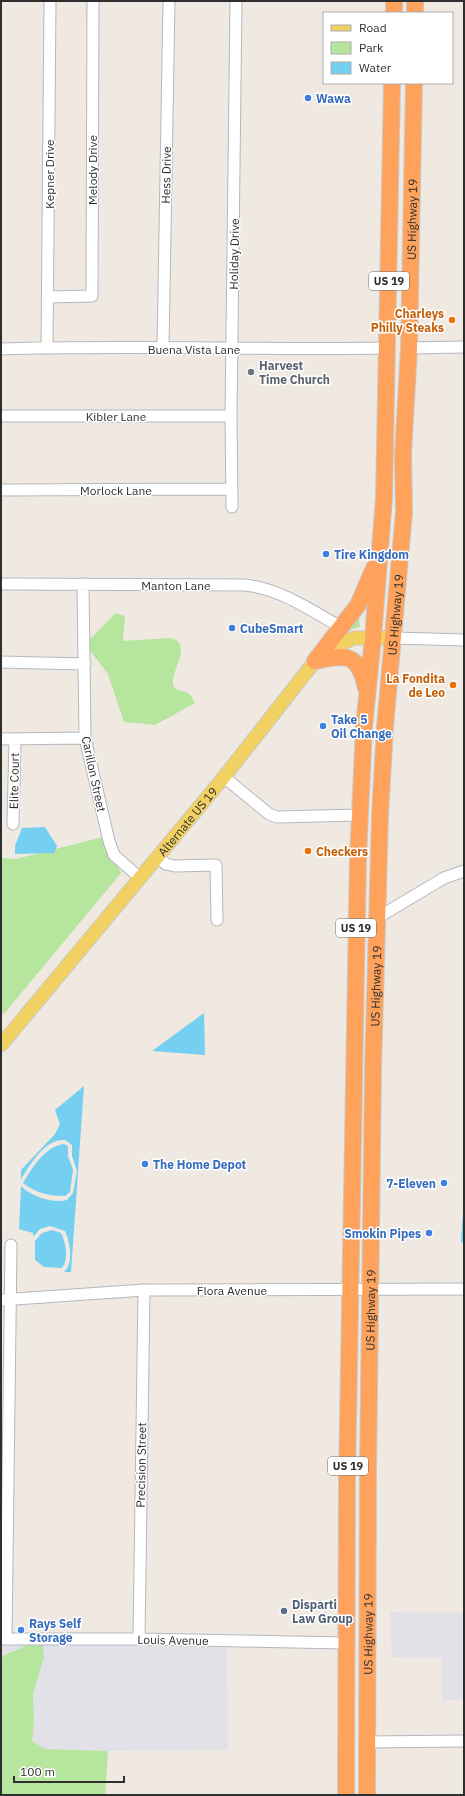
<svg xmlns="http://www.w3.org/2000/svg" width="465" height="1796" font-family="'IBM Plex Sans',sans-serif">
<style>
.industrial{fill:#e3e1e8}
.green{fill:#b6e59e}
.water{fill:#75cff0}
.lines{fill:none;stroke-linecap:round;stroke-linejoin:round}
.minor-casing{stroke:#b4b7c1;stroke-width:13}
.major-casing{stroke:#c9c9c9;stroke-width:15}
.highway-casing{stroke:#c9c9c9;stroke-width:18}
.minor{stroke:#fff;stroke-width:11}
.major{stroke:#f2d163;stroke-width:13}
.highway{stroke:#ffa35c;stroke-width:16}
.shop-dot{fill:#3f7fe0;stroke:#fff;stroke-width:1.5}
.food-dot{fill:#e8710a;stroke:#fff;stroke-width:1.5}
.worship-dot{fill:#6b7280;stroke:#fff;stroke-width:1.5}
.service-dot{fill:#5c6f8a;stroke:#fff;stroke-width:1.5}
.labels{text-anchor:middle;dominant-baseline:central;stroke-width:3;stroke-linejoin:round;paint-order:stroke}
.shield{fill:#fff;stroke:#6d6d6d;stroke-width:1}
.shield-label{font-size:11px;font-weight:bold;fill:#2e2e2e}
.shop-label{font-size:12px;font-weight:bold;fill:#366cbe;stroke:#fff;text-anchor:start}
.street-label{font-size:12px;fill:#2e2e2e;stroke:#fff}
.food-label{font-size:12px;font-weight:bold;fill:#c56008;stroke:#fff;text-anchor:end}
.worship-label{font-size:12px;font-weight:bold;fill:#5b616d;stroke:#fff;text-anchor:start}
.service-label{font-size:12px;font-weight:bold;fill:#4e5e75;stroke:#fff;text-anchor:start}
</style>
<rect width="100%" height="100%" fill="#efe9e1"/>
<path class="industrial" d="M390 1612 464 1613V1700H442L441 1658 392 1657Z
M139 1643 227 1645 228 1750 108 1751 44 1749 32 1741 34 1720 33 1694 40 1672 27 1644 20 1650 8 1652 1 1658V1644Z"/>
<path class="green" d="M116 613 125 616 123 641 170 638C194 643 171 670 173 684 174 692 183 690 188 693 191 695 193 700 195 703L155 725 124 722 108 674 85 644Z
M362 613 359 618 360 627 349 630Z
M103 837 121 873 4 1014 1 1011V858L16 859Z
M27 1644 43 1645 44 1657 33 1694 34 1720 32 1741 45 1749 108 1751 105 1795H1V1658C11 1649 17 1653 27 1644Z"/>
<path class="water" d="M45 827 57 846 54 853 15 854V846L22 828Z
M204 1013 205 1055 152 1051Z
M84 1086 71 1272H64C74 1263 70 1242 65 1231L50 1226 40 1229 33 1237V1233L19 1229 21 1186C30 1196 53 1204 67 1200L73 1193 77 1171 72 1156V1145L65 1140C44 1139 31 1164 21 1179V1170L55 1134 60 1124 55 1110Z
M64 1144 68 1146V1156L73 1170 70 1192 65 1196C48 1196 36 1193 23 1183 33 1167 44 1147 64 1144Z
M464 1195V1243L461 1242Z
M52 1230 61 1233C66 1243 69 1259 62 1268L44 1267 35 1260V1241L42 1233Z"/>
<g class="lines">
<g class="minor-casing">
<path id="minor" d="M48 297 92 296 93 1
M47 348 50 1
M163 348 169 1
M409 348 464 347
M1 349C130 345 259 350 388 348
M1 416H231
M1 490 232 489
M232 507 231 416 236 1
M1 584 245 585C281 589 310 610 341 627
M83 584 85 738 109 841 114 855 140 878
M394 638 464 640
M1 662 85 664
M1 739 85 738
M224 777 269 814 277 817 359 815
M13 824 15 739
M158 857 166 864 175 866 216 865 217 920
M377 918 444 878 464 871
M1 1300 144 1290 464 1289
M1 1639H139L346 1643
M6 1639 11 1245
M139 1639 144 1290
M367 1742 464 1741"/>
</g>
<g class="major-casing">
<g id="major">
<path id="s1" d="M1 1045 224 777 315 661 336 646 354 638H394"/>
</g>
</g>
<g class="highway-casing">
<g id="highway">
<path d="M394 13V1"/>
<path d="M415 13V1"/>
<path d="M315 661 358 605 374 568"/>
<path d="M315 661C347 654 358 653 366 688"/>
<path d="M346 1795 347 1479 358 858 364 727 373 638 384 498 392 83"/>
<path id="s2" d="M367 1795 368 1469 373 1070 380 815 385 727 404 512 403 454 409 348 414 83"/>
</g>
</g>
<use href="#minor" class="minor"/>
<use href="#major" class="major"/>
<use href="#highway" class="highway"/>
</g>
<g class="shop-dot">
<circle cx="308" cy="98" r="4"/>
<circle cx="326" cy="554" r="4"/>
<circle cx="232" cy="628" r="4"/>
<circle cx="323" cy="726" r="4"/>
<circle cx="145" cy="1164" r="4"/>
<circle cx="444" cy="1183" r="4"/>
<circle cx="429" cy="1233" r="4"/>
<circle cx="21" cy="1630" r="4"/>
</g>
<g class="food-dot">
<circle cx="452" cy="320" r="4"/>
<circle cx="453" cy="685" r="4"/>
<circle cx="308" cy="851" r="4"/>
</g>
<circle class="worship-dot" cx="251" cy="372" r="4"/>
<circle class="service-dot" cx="284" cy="1611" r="4"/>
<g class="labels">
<g class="shield">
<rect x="369" y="272" width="40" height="18" rx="3"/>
<rect x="336" y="919" width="40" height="18" rx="3"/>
<rect x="328" y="1457" width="40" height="18" rx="3"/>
</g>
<g class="shield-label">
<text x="389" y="281">US 19</text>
<text x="356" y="928">US 19</text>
<text x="348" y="1466">US 19</text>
</g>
<g class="shop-label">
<text x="316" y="98">Wawa</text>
<text x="334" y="554">Tire Kingdom</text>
<text x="240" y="628">CubeSmart</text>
<text x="331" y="719">Take 5<tspan x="331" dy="14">Oil Change</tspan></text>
<text x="153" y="1164">The Home Depot</text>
<text x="436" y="1183" text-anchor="end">7-Eleven</text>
<text x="421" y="1233" text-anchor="end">Smokin Pipes</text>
<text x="29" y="1623">Rays Self<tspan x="29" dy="14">Storage</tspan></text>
</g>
<g class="street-label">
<text transform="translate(92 170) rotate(-90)">Melody Drive</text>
<text transform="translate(49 174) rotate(-90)">Kepner Drive</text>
<text transform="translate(166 175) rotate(-89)">Hess Drive</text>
<text stroke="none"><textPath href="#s2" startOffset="1577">US Highway 19</textPath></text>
<text transform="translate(234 254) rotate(-89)">Holiday Drive</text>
<text x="194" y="349">Buena Vista Lane</text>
<text x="116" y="416">Kibler Lane</text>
<text x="116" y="490">Morlock Lane</text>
<text x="176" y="585">Manton Lane</text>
<text stroke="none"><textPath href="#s2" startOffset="1181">US Highway 19</textPath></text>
<text transform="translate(94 774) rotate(78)">Carillon Street</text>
<text transform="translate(14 781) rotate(-89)">Elite Court</text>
<text stroke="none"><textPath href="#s1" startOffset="291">Alternate US 19</textPath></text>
<text stroke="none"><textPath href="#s2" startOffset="809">US Highway 19</textPath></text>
<text x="232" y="1290">Flora Avenue</text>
<text stroke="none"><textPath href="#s2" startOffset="485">US Highway 19</textPath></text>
<text transform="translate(141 1465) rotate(-89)">Precision Street</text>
<text stroke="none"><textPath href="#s2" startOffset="161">US Highway 19</textPath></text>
<text transform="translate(173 1640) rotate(1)">Louis Avenue</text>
</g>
<g class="food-label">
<text x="444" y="313">Charleys<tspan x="444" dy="14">Philly Steaks</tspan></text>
<text x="445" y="678">La Fondita<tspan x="445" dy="14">de Leo</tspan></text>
<text x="316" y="851" text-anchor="start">Checkers</text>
</g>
<g class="worship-label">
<text x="259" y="365">Harvest<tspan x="259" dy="14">Time Church</tspan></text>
</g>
<g class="service-label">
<text x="292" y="1604">Disparti<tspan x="292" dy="14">Law Group</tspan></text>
</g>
</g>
<rect width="465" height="1796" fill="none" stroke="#2e2e2e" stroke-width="4"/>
<rect x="323" y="12" width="130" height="72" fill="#ffffff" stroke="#ababab"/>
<rect x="331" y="25" width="20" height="6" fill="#f2d163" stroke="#ababab"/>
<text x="359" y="32" font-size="12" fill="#2e2e2e">Road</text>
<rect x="331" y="42" width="20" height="12" fill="#b6e59e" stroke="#ababab"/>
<text x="359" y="52" font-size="12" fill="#2e2e2e">Park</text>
<rect x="331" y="62" width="20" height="12" fill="#75cff0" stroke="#ababab"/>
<text x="359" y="72" font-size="12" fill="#2e2e2e">Water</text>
<path d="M14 1776v6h110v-6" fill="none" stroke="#2e2e2e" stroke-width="2"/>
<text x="20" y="1776" font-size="12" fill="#2e2e2e" stroke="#ffffff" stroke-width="3" paint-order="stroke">100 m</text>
</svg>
